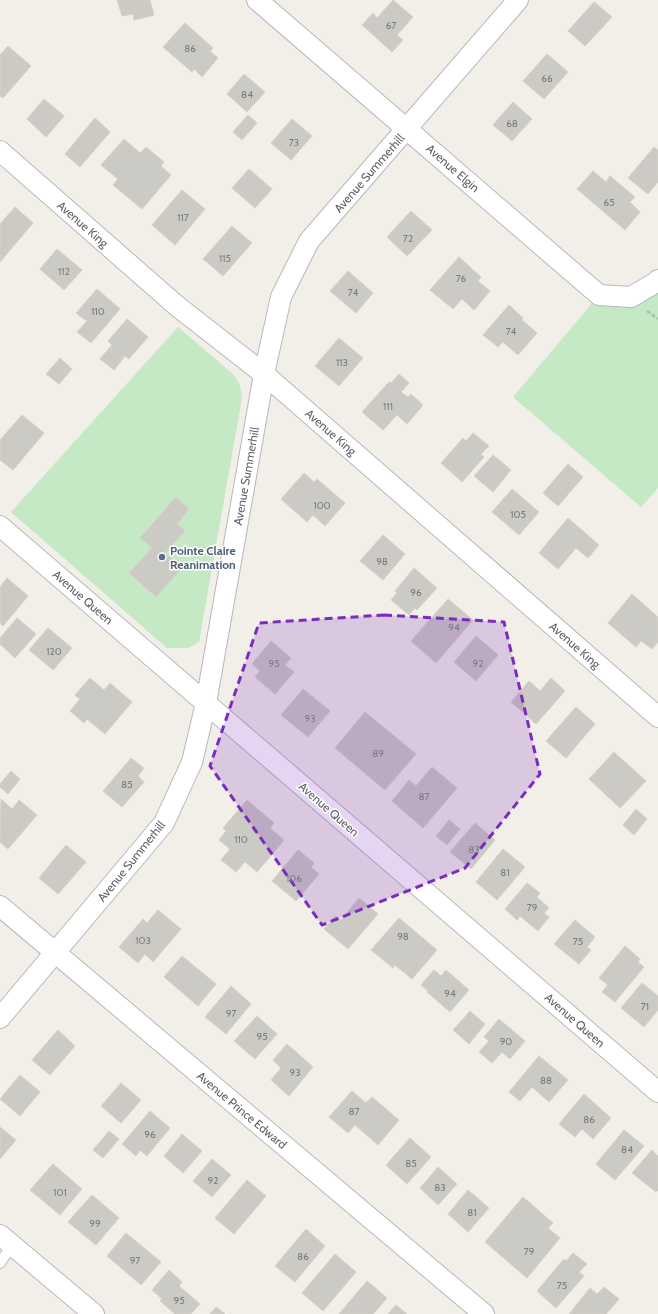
<svg xmlns="http://www.w3.org/2000/svg" width="658" height="1314" font-family="Cabin,sans-serif">
<style>
.green{fill:#c5e8c5}
.building{fill:#cccac5;stroke:#d6d1c6}
.lines{fill:none;stroke-linecap:round;stroke-linejoin:round}
.lane-casing{stroke:#b5b8bc;stroke-width:12}
.street-casing{stroke:#b5b8bc;stroke-width:22}
.path{stroke:#9cc7a9;stroke-width:2.5;stroke-dasharray:4 2;stroke-linecap:butt}
.lane{stroke:#fff;stroke-width:10}
.street{stroke:#fff;stroke-width:20}
.marked{fill:#7b2cbf;fill-opacity:0.2;stroke:#7b2cbf;stroke-width:3;stroke-dasharray:8 5;stroke-linejoin:round}
.service-dot{fill:#5c6f8a;stroke:#fff;stroke-width:1.5}
.labels{text-anchor:middle;dominant-baseline:central;stroke-width:3;stroke-linejoin:round;paint-order:stroke}
.number-label{font-size:10px;fill:#7a7d7f}
.street-label{font-size:12px;fill:#5f6368;stroke:#fff}
.service-label{font-size:12px;font-weight:bold;fill:#4e5e75;stroke:#fff;text-anchor:start}
</style>
<rect width="100%" height="100%" fill="#f1efe8"/>
<path class="green" d="M658 287V488L641 507 513 397 599 295Z
M178 327 234 375 240 385 242 398 199 642 188 648H167L11 512Z"/>
<path class="building" d="M117 0H150L154 15 134 20 133 14 122 16Z
M393 0 413 17 397 35 403 40 392 52 362 25 373 13 377 18Z
M594 2 612 17 585 46 568 31Z
M185 23 213 48 210 51 218 58 202 77 194 69 192 72 163 47Z
M8 46 31 66 3 98 0 96V55Z
M547 54 568 72 544 99 523 81Z
M244 74 265 92 247 112 227 94Z
M44 99 64 116 46 137 27 119Z
M513 102 532 119 512 141 493 125Z
M248 115 257 123 242 140 233 132Z
M95 118 110 132 80 167 65 154Z
M292 119 312 136 291 160 271 143Z
M124 139 140 153 146 147 164 162 161 166 171 175 142 209 113 185 118 179 101 165Z
M654 147 658 150V182L648 194 628 178Z
M249 169 272 189 255 208 232 188Z
M593 171 606 182 610 176 635 197 630 202 640 212 625 230 577 189Z
M182 190 205 209 175 245 152 225Z
M15 207 33 223 0 262V224Z
M411 211 432 230 407 256 387 237Z
M232 226 252 243 223 276 203 259Z
M57 249 82 270 64 290 40 269Z
M459 257 481 277 478 281 490 291 474 310 462 299 453 309 430 290Z
M348 271 373 293 356 313 330 291Z
M97 289 120 309 91 343 77 332 87 321 76 313Z
M509 305 523 318 522 320 537 333 518 355 503 342 498 347 483 335Z
M127 319 148 337 129 359 125 356 114 370 100 359 112 345 108 341Z
M339 338 363 358 339 386 315 366Z
M60 358 72 369 59 384 46 374Z
M399 374 409 383 401 392 408 397 411 394 423 405 407 424 397 415 383 430 362 412 389 382 391 383Z
M22 415 44 433 13 470 0 460V440Z
M473 433 489 446 481 454 484 457 462 482 441 463 463 438 466 441Z
M493 455 511 470 493 492 474 476Z
M568 464 583 477 558 506 543 493Z
M304 473 314 482 317 479 345 503 325 526 313 515 307 522 281 499Z
M512 489 539 512 519 535 492 512Z
M176 497 189 509 177 524 185 531 165 553 182 568 156 597 129 573 152 548 140 538Z
M568 518 599 545 588 558 576 548 558 569 539 553Z
M383 535 405 554 383 580 360 561Z
M414 568 437 588 417 610 415 608 409 615 391 600 397 593 395 591Z
M7 578 28 596 3 626 0 623V587Z
M632 594 658 617V642L652 649 641 641 636 647 608 623Z
M448 599 473 620 436 663 411 641Z
M17 618 36 634 15 658 0 644V638Z
M48 628 72 648 53 670 29 650Z
M476 636 498 655 476 681 454 662Z
M271 641 291 658 285 665 294 672 275 694 255 677 260 671 252 664Z
M90 678 104 690 110 683 132 702 105 734 87 719 84 723 70 711 80 699 75 695Z
M551 678 565 691 536 724 511 702 529 681 540 691Z
M303 689 330 711 308 737 281 715Z
M576 707 595 724 566 758 546 741Z
M365 712 416 754 385 790 335 748Z
M614 752 646 781 620 808 589 779Z
M131 758 144 768 138 776 144 782 122 807 103 791Z
M432 767 457 788 423 828 392 801 409 780 416 786Z
M11 771 20 779 8 794 0 787V784Z
M1 799 12 809 19 800 37 815 8 849 0 842Z
M247 800 274 823 270 828 284 840 257 872 245 862 236 872 221 860 230 849 219 840 226 831 223 828Z
M636 809 647 819 634 835 623 825Z
M449 820 460 829 447 845 436 836Z
M475 823 495 840 471 869 450 852Z
M66 845 86 862 58 894 39 878Z
M503 849 525 867 497 900 476 882Z
M298 850 314 863 311 867 319 874 296 901 272 881Z
M527 883 540 893 537 897 549 908 544 913 549 917 538 931 520 916 517 920 505 909Z
M359 898 378 914 348 949 324 929 335 916 341 920Z
M158 910 181 929 153 962 145 954 138 963 119 947 143 919 147 923Z
M399 918 437 950 412 979 395 965 393 968 371 950Z
M575 920 595 937 587 947 591 950 579 964 554 944Z
M625 946 640 959 638 962 644 967 615 1002 602 992 608 985 599 978Z
M182 956 216 984 198 1006 164 977Z
M434 970 441 976 446 970 469 990 450 1012 427 992 428 991 421 985Z
M642 983 658 996V1010L644 1027 621 1008Z
M231 986 251 1004 226 1034 205 1017Z
M470 1011 485 1024 469 1044 453 1030Z
M257 1016 277 1034 255 1059 234 1041Z
M499 1019 525 1041 510 1059 502 1052 492 1063 479 1052 489 1041 484 1037Z
M58 1030 75 1046 50 1075 32 1060Z
M287 1044 313 1067 289 1096 271 1080 281 1068 273 1060Z
M539 1056 568 1080 549 1102 532 1087 520 1101 509 1092Z
M20 1075 40 1092 20 1116 0 1099Z
M121 1083 141 1100 121 1123 101 1106Z
M352 1091 366 1103 372 1097 399 1120 378 1145 355 1125 348 1133 329 1117Z
M584 1094 611 1118 593 1139 582 1129 575 1137 559 1124Z
M150 1111 170 1128 147 1156 140 1150 136 1156 122 1144Z
M0 1127 16 1140 0 1159Z
M624 1130 644 1146 615 1180 596 1164Z
M109 1131 119 1139 103 1158 93 1150Z
M182 1134 202 1151 183 1173 164 1156Z
M410 1138 431 1157 407 1184 386 1165Z
M652 1150 658 1156V1190L656 1192 632 1173Z
M212 1159 231 1175 212 1197 193 1181Z
M53 1164 82 1189 60 1215 30 1190Z
M438 1167 457 1184 438 1205 420 1188Z
M247 1180 266 1196 234 1234 215 1218Z
M468 1190 489 1208 468 1232 448 1214Z
M92 1195 119 1218 96 1245 68 1222Z
M523 1197 553 1223 548 1228 560 1238 527 1278 485 1242Z
M306 1229 325 1246 295 1282 275 1266Z
M126 1233 161 1262 141 1285 107 1256Z
M573 1253 587 1264 579 1272 584 1276 556 1308 537 1291 564 1259 566 1261Z
M335 1254 356 1272 323 1311 302 1293Z
M169 1270 182 1282 179 1286 200 1304 191 1314H175L160 1301 162 1299 152 1290Z
M367 1281 387 1298 373 1314H339Z
M604 1287 619 1299 606 1314H569L590 1288 597 1294Z
M396 1305 407 1314H388Z
M216 1307 224 1313 225 1314H210Z"/>
<g class="lines">
<g class="lane-casing">
<path id="lane" d="M0 1263 12 1245"/>
</g>
<g class="street-casing">
<path id="street" d="M257 0 599 295 631 297 655 283 658 280
M0 151 177 306 264 374 658 717
M0 526 658 1092
M0 906 484 1314
M0 1018 164 823 192 762 206 703 264 374 281 297 309 241 518 0
M0 1235 94 1314"/>
</g>
<path class="path" d="M647 311 658 319"/>
<use href="#lane" class="lane"/>
<use href="#street" class="street"/>
</g>
<path class="marked" d="M384 615 504 622 540 774 465 868 322 925 210 766 259 623Z"/>
<circle class="service-dot" cx="162" cy="557" r="4"/>
<g class="labels">
<g class="number-label">
<text x="391" y="25">67</text>
<text x="190" y="48">86</text>
<text x="547" y="78">66</text>
<text x="247" y="94">84</text>
<text x="512" y="123">68</text>
<text x="294" y="142">73</text>
<text x="609" y="202">65</text>
<text x="183" y="217">117</text>
<text x="408" y="238">72</text>
<text x="225" y="258">115</text>
<text x="64" y="271">112</text>
<text x="461" y="278">76</text>
<text x="353" y="292">74</text>
<text x="98" y="311">110</text>
<text x="511" y="331">74</text>
<text x="342" y="362">113</text>
<text x="388" y="406">111</text>
<text x="322" y="505">100</text>
<text x="518" y="514">105</text>
<text x="382" y="561">98</text>
<text x="416" y="592">96</text>
<text x="454" y="627">94</text>
<text x="54" y="651">120</text>
<text x="274" y="663">95</text>
<text x="478" y="663">92</text>
<text x="310" y="718">93</text>
<text x="378" y="753">89</text>
<text x="127" y="784">85</text>
<text x="424" y="796">87</text>
<text x="241" y="839">110</text>
<text x="474" y="849">83</text>
<text x="505" y="872">81</text>
<text x="294" y="878">106</text>
<text x="532" y="907">79</text>
<text x="403" y="936">98</text>
<text x="143" y="940">103</text>
<text x="578" y="941">75</text>
<text x="450" y="993">94</text>
<text x="645" y="1006">71</text>
<text x="231" y="1013">97</text>
<text x="262" y="1036">95</text>
<text x="506" y="1041">90</text>
<text x="295" y="1072">93</text>
<text x="546" y="1080">88</text>
<text x="354" y="1111">87</text>
<text x="589" y="1119">86</text>
<text x="150" y="1134">96</text>
<text x="627" y="1149">84</text>
<text x="411" y="1163">85</text>
<text x="213" y="1180">92</text>
<text x="440" y="1187">83</text>
<text x="60" y="1192">101</text>
<text x="472" y="1212">81</text>
<text x="95" y="1223">99</text>
<text x="529" y="1251">79</text>
<text x="303" y="1256">86</text>
<text x="135" y="1260">97</text>
<text x="562" y="1285">75</text>
<text x="179" y="1300">95</text>
</g>
<g class="street-label">
<text transform="translate(453 168) rotate(41)">Avenue Elgin</text>
<text transform="translate(369 173) rotate(-49)">Avenue Summerhill</text>
<text transform="translate(83 224) rotate(41)">Avenue King</text>
<text transform="translate(331 432) rotate(41)">Avenue King</text>
<text transform="translate(246 476) rotate(-80)">Avenue Summerhill</text>
<text transform="translate(83 597) rotate(41)">Avenue Queen</text>
<text transform="translate(575 645) rotate(41)">Avenue King</text>
<text transform="translate(329 809) rotate(41)">Avenue Queen</text>
<text transform="translate(131 861) rotate(-51)">Avenue Summerhill</text>
<text transform="translate(575 1020) rotate(41)">Avenue Queen</text>
<text transform="translate(242 1110) rotate(40)">Avenue Prince Edward</text>
</g>
<g class="service-label">
<text x="170" y="550">Pointe Claire<tspan x="170" dy="14">Reanimation</tspan></text>
</g>
</g>
</svg>
